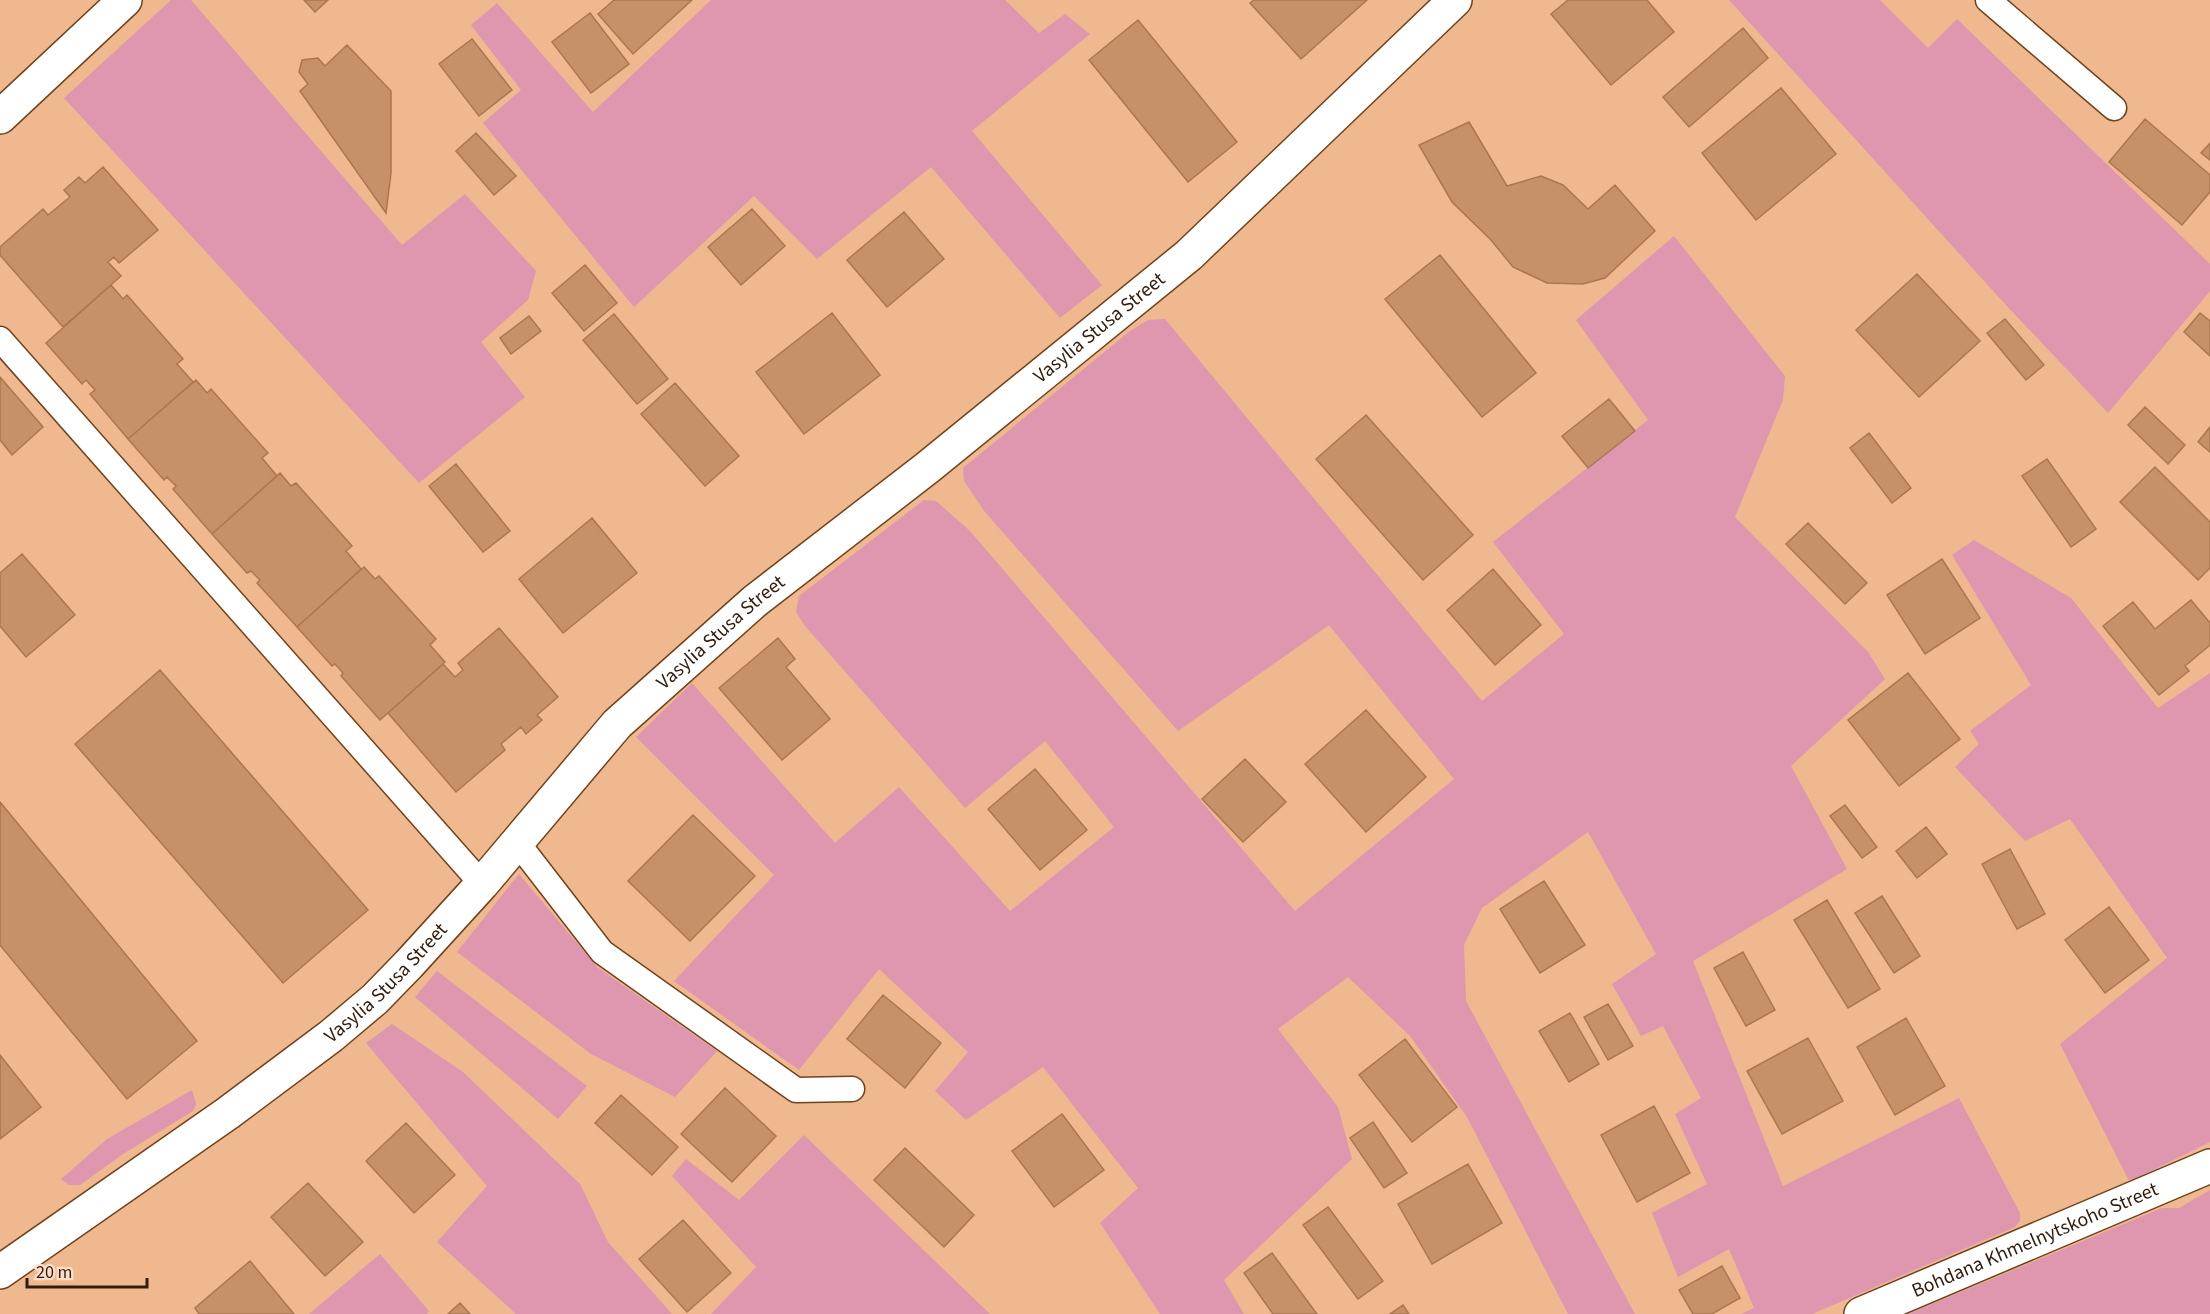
<svg xmlns="http://www.w3.org/2000/svg" width="2210" height="1314" font-family="'Source Sans 3',sans-serif">
<style>
.green{fill:#df96af}
.building{fill:#c69168;stroke:#ab7750;stroke-width:1.5}
.lines{fill:none;stroke-linecap:round;stroke-linejoin:round}
.lane-casing{stroke:#72431b;stroke-width:27}
.street-casing{stroke:#72431b;stroke-width:36}
.secondary-casing{stroke:#72431b;stroke-width:36}
.lane{stroke:#fff;stroke-width:24}
.street{stroke:#fff;stroke-width:33}
.secondary{stroke:#fff;stroke-width:33}
.labels{text-anchor:middle;dominant-baseline:central;stroke-width:4.5;stroke-linejoin:round;paint-order:stroke}
.street-label{font-size:20px;fill:#321d0d;stroke:#fcdfca}
</style>
<rect width="100%" height="100%" fill="#efb88e"/>
<path class="green" d="M171 0H191L402 245 465 194 536 271 528 300 481 342 525 397 419 483 64 98Z
M711 0H1005L1039 33 1065 14 1090 34 972 131 1102 285 1060 318 931 167 817 259 754 196 634 307 483 123 521 90 471 25 497 3 593 112Z
M1729 0H1880L1928 48 1957 19 2210 264V291L2108 413 2005 304Z
M1674 236 1785 376 1783 400 1735 517 1868 652 1885 679 1791 766 1847 869 1693 961 1783 1186 1959 1098 2020 1213V1221L2015 1227 1812 1314H1741L1754 1308 1729 1249 1678 1277 1652 1213 1707 1184 1675 1114 1701 1098 1663 1026 1641 1036 1612 984 1656 954 1588 832 1482 908 1464 945 1466 1001 1635 1314H1568L1467 1117 1410 1036 1348 977 1278 1029 1338 1107 1352 1159 1224 1280 1244 1314H1160L1100 1223 1138 1188 1043 1067 966 1120 935 1091 968 1052 879 969 799 1070 674 981 774 875 636 737 692 683 835 843 899 787 1010 911 1114 827 1045 741 965 808 805 626 796 612 799 596 924 500 936 501 970 531 1295 911 1454 779 1329 625 1178 731 985 512 964 481 963 468 1130 331 1148 320 1165 319 1482 701 1564 634 1493 542 1648 420 1576 320Z
M1974 540 2071 598 2158 708 2210 673V1142L2133 1180 2128 1179 2060 1044 2167 958 2070 819 2025 841 1955 767 1979 744 1970 731 2031 685 1952 555Z
M519 874 597 967 717 1051 675 1097 591 1054 457 952Z
M437 971 587 1086 558 1119 415 997Z
M392 1024 463 1072 580 1184 608 1242 672 1314H516L437 1242 487 1186 366 1043Z
M192 1090 196 1104 193 1111 123 1154 80 1185H69L61 1179 107 1139Z
M804 1135 990 1314H711L756 1267 672 1176 686 1159 739 1200Z
M2210 1190V1314H1908L2162 1208H2179Z
M380 1254 429 1311 427 1314H309Z"/>
<path class="building" d="M304 0H328L315 12Z
M614 0H692L633 54 598 14Z
M1254 0H1367L1301 59 1250 3Z
M1568 0H1647L1674 32 1611 85 1551 14Z
M590 13 629 64 591 93 552 42Z
M1138 20 1237 142 1188 182 1089 60Z
M1743 28 1768 58 1689 127 1663 97Z
M472 39 512 90 479 116 439 64Z
M347 45 391 91V173L386 213 300 91 308 84 299 72 302 60 318 58 325 66Z
M1781 88 1836 154 1756 220 1702 153Z
M2145 119 2210 175V192L2182 225 2109 162Z
M1469 122 1507 186 1541 176 1563 185 1588 209 1615 185 1655 231 1605 278 1583 284 1547 283 1513 267 1491 240 1452 202 1419 145Z
M476 133 516 176 494 195 456 151Z
M2210 143V160L2201 153Z
M103 167 158 230 119 263 114 257 108 262 121 276 63 327 0 255V247L43 209 48 215 70 197 64 190 79 177 85 183Z
M752 209 785 246 741 285 708 247Z
M904 212 944 259 887 307 847 260Z
M1440 255 1536 373 1482 417 1385 299Z
M585 265 617 303 584 331 552 293Z
M1917 274 1980 341 1919 397 1856 330Z
M111 285 123 299 127 295 183 359 177 364 193 382 128 439 90 394 95 390 86 380 82 384 46 343Z
M832 313 880 375 804 434 756 372Z
M2200 313 2210 321V356L2184 332Z
M614 314 668 379 637 404 583 340Z
M529 316 541 331 511 354 500 338Z
M2005 319 2044 365 2026 380 1987 333Z
M0 377 43 427 12 455 0 440Z
M196 380 207 393 211 389 268 453 262 458 277 476 212 534 173 489 176 486 167 477 164 480 128 439Z
M675 383 739 456 705 486 641 414Z
M1609 399 1635 431 1588 468 1562 436Z
M2145 407 2185 445 2168 464 2128 425Z
M1366 415 1473 535 1423 580 1316 459Z
M2210 427V452L2198 442Z
M1869 433 1911 488 1892 503 1850 448Z
M2047 459 2096 529 2071 547 2022 476Z
M456 464 510 531 483 552 429 486Z
M2155 467 2210 522V568L2198 580 2120 502Z
M280 473 291 486 296 483 352 546 346 551 361 569 297 627 257 583 260 580 251 571 247 573 212 534Z
M592 518 637 573 563 633 519 579Z
M1808 523 1867 583 1845 604 1786 544Z
M22 554 75 615 26 657 0 626V573Z
M1942 559 1980 618 1925 654 1887 595Z
M364 567 375 579 379 576 436 639 430 645 445 662 380 720 341 676 343 673 335 664 332 666 297 627Z
M1493 569 1541 625 1495 665 1447 610Z
M2191 600 2210 623V645L2185 666 2189 671 2159 695 2103 626 2133 602 2155 629Z
M499 628 558 697 537 715 542 720 526 734 521 727 501 744 505 750 456 792 388 713 443 664 455 677 463 670 458 663Z
M778 638 795 659 786 667 830 719 782 760 719 688Z
M160 670 368 910 283 983 75 744Z
M1908 673 1960 739 1899 786 1848 720Z
M1366 710 1426 777 1366 832 1305 764Z
M1245 759 1286 802 1243 842 1202 799Z
M1035 769 1087 830 1040 870 988 809Z
M0 802 197 1041 127 1099 0 945Z
M1845 805 1877 847 1862 858 1830 816Z
M693 815 755 876 690 941 628 881Z
M1926 827 1947 854 1917 878 1896 851Z
M2010 849 2045 914 2017 929 1982 864Z
M1544 881 1585 945 1540 973 1500 909Z
M1882 896 1920 956 1894 973 1855 913Z
M1827 900 1880 989 1848 1008 1794 920Z
M2109 907 2149 960 2105 993 2065 940Z
M1743 952 1775 1010 1746 1026 1714 968Z
M883 995 941 1043 905 1088 847 1039Z
M1608 1004 1633 1046 1608 1060 1584 1017Z
M1570 1013 1599 1064 1569 1082 1539 1031Z
M1906 1018 1945 1086 1895 1115 1857 1047Z
M1808 1038 1843 1101 1782 1134 1747 1071Z
M1405 1039 1457 1107 1412 1142 1359 1075Z
M0 1055 41 1107 0 1139Z
M725 1088 776 1136 732 1182 681 1134Z
M621 1095 678 1147 652 1175 595 1123Z
M1654 1106 1690 1173 1637 1202 1601 1135Z
M1062 1114 1104 1170 1054 1207 1012 1151Z
M1373 1122 1407 1173 1384 1188 1350 1138Z
M406 1123 455 1175 414 1213 366 1161Z
M905 1148 974 1215 944 1247 874 1180Z
M1468 1164 1502 1223 1432 1264 1398 1204Z
M308 1183 363 1242 325 1276 271 1217Z
M1328 1207 1383 1281 1358 1299 1303 1225Z
M683 1220 731 1273 687 1312 639 1259Z
M1272 1253 1317 1314H1273L1244 1273Z
M250 1261 294 1314H199L195 1308Z
M1722 1266 1740 1298 1712 1314H1693L1679 1290Z
M460 1303 470 1314H448Z
M1403 1305 1409 1314H1390Z"/>
<g class="lines">
<g class="lane-casing">
<path id="lane" d="M1988 0 2114 108
M0 339 482 884
M517 842 602 952 796 1090 852 1089"/>
</g>
<g class="street-casing">
<path id="street" d="M0 117 125 0"/>
</g>
<g class="secondary-casing">
<g id="secondary">
<path id="s1" d="M0 1272 228 1113 331 1036 375 999 409 964 482 884 617 724 755 601 927 468 1189 255 1455 0"/>
<path id="s2" d="M1861 1314 2210 1166"/>
</g>
</g>
<use href="#lane" class="lane"/>
<use href="#street" class="street"/>
<use href="#secondary" class="secondary"/>
</g>
<g class="labels">
<g class="street-label">
<text stroke="none"><textPath href="#s1" startOffset="1455">Vasylia Stusa Street</textPath></text>
<text stroke="none"><textPath href="#s1" startOffset="969">Vasylia Stusa Street</textPath></text>
<text stroke="none"><textPath href="#s1" startOffset="483">Vasylia Stusa Street</textPath></text>
<text stroke="none"><textPath href="#s2" startOffset="189">Bohdana Khmelnytskoho Street</textPath></text>
</g>
</g>
<path d="M27 1278v9h120v-9" fill="none" stroke="#321d0d" stroke-width="3"/>
<text x="36" y="1278" font-size="18" fill="#321d0d" stroke="#fcdfca" stroke-width="4.5" paint-order="stroke">20 m</text>
</svg>
